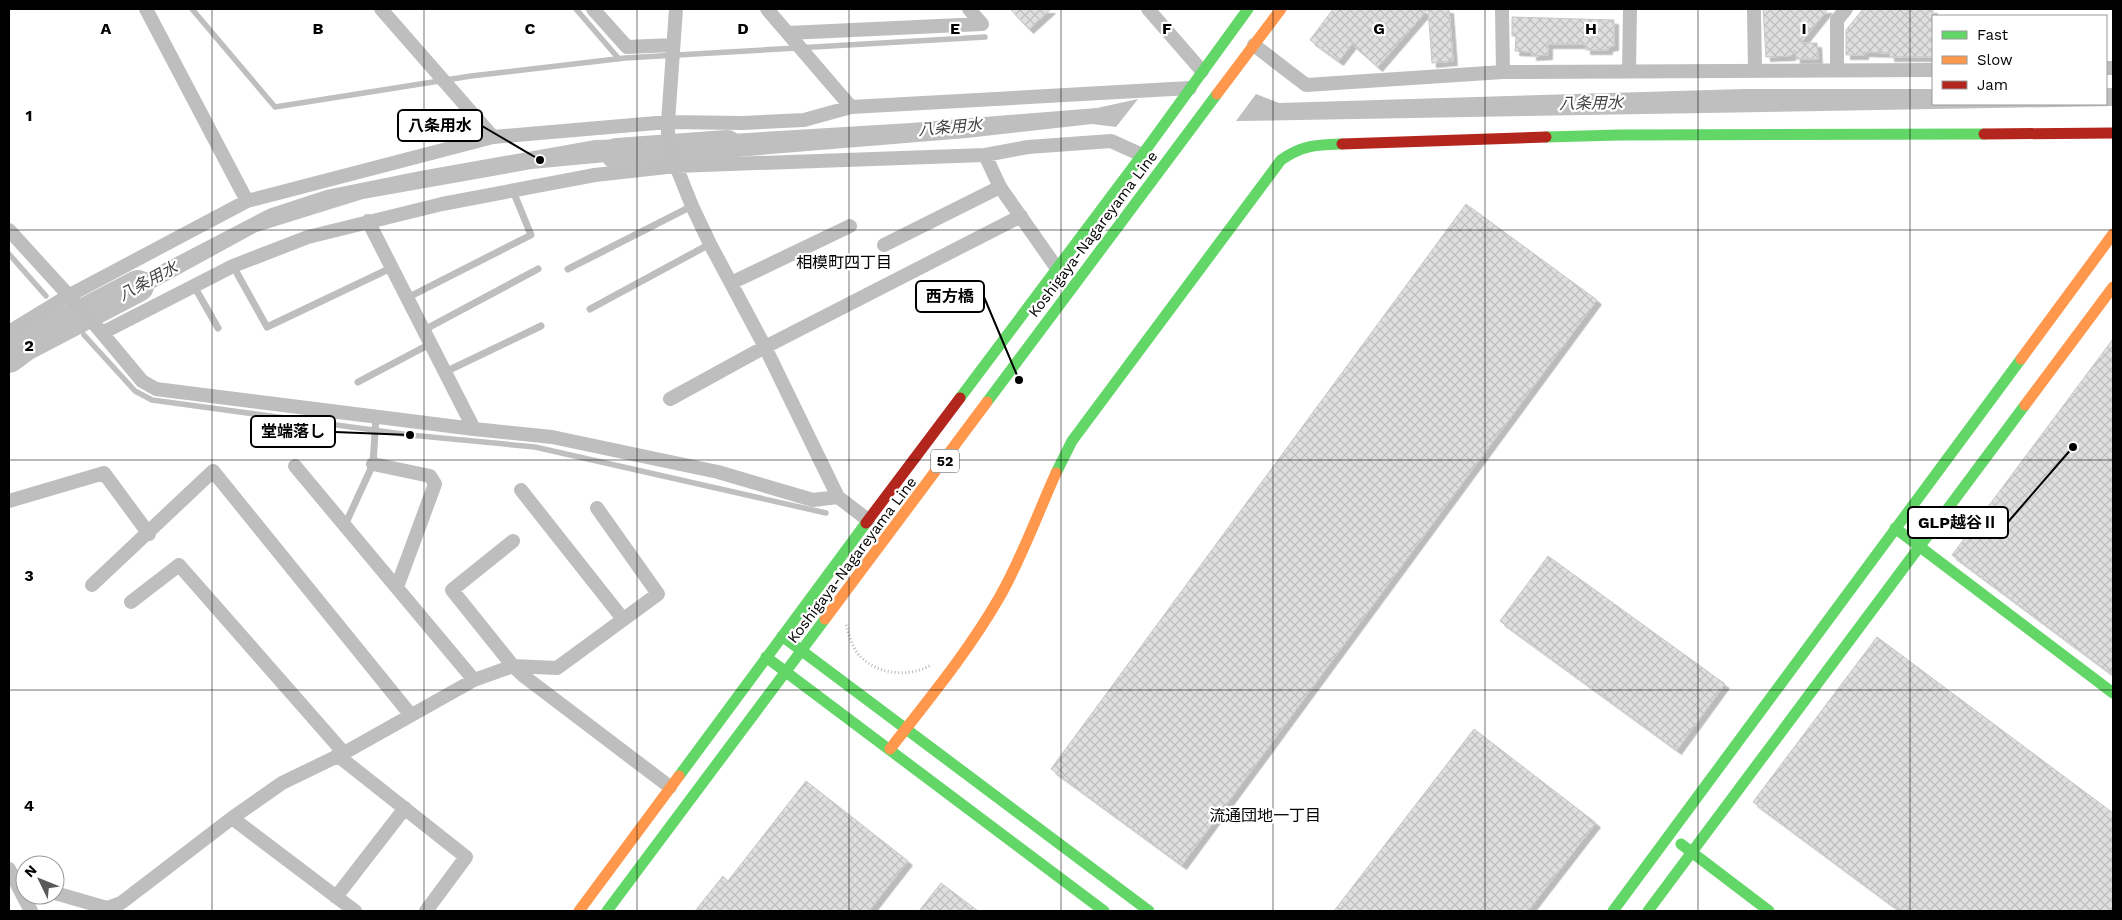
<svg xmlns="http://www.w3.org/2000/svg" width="2122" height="920" font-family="'Work Sans','Noto Sans JP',sans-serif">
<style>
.water{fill:#bfbfbf}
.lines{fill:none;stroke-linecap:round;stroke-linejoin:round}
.stream{stroke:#bfbfbf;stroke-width:5.5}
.river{stroke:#bfbfbf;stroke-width:32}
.building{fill:url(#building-cross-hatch);stroke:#c7c7c7;filter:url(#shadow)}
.path{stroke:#b9b9b9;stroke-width:3;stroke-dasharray:1 2.5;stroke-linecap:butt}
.lane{stroke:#bebebe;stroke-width:7}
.street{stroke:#bebebe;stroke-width:14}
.fast{stroke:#63d668;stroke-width:11}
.slow{stroke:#ff974d;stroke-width:11}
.jam{stroke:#b3261e;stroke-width:11}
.grid{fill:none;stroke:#000;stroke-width:1;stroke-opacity:0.55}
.labels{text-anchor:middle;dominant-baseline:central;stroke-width:4.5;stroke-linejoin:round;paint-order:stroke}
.shield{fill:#fff;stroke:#4c4c4c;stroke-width:1}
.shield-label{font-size:14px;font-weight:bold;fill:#000}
.street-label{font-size:15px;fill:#000;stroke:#fff}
.water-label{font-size:16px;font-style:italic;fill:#444;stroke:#fff}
.neighbourhood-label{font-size:16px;fill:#000;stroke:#fff}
.grid-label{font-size:16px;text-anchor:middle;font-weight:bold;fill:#000;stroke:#fff;stroke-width:4.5;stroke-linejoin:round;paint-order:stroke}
.leader{fill:none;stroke:#000;stroke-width:2}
.callout-dot{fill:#000;stroke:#fff;stroke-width:2}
.callout{fill:#fff;stroke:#000;stroke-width:2}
.callout-label{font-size:16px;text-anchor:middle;font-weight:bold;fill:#000}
</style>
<defs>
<pattern id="building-cross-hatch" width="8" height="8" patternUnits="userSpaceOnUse" patternTransform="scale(1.25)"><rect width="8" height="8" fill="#dfdfdf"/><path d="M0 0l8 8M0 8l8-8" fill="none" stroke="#bebebe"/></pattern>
<filter id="shadow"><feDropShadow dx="4.5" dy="4.5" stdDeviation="0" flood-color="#0004"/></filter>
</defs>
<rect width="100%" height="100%" fill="#fff"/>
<path class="water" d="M2106 88H2113V106L1236 121 1256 94 1279 103 1744 89H1933V104H2106Z
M1138 99 1116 127 1092 124 967 138 687 161 681 137 911 123 1097 108Z
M658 138 660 157 532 169 363 199 257 232 105 315 93 300 268 209 326 190 420 171 595 140Z
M55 314 71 330 33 348 9 365V343Z"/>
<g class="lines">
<path class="stream" d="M192 9 275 107 471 76 625 58 985 37
M576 9 619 59
M9 254 46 296
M84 335 135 391 152 400 410 435 535 447 826 513"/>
<path class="river" d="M617 154 727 146
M9 357 25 345 138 286"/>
</g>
<path class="building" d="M1010 9H1051L1029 29Z
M1333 9H1428L1378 67 1352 44 1339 61 1310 40Z
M1428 9H1449L1453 61 1432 63Z
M1763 9H1828L1801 43H1817L1818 59H1796L1795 50 1791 56 1766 57Z
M1863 9H1933V57H1890V53L1864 52V55H1846V30Z
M1512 17 1614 20V46L1608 47V50H1586V44H1548V55L1532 56V52L1515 51 1516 36H1512Z
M1466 204 1597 300 1182 865 1051 769Z
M2113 339V675L1952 555Z
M1548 556 1725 684 1677 750 1500 621Z
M1877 637 2113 813V911H1900L1753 802Z
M1474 729 1596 823 1528 911H1334Z
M806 781 908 861 869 911H695L723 876 728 881Z
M941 883 978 911H919Z"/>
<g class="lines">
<path class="path" d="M846 625C849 635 852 646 858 654 876 675 909 678 931 665"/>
<path class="lane" d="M233 266 267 327 391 268
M568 269 692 206
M194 286 218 328
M407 298 531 235 513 191
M590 309 710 244
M424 330 538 269
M445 372 541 326
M358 382 430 344
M345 525 373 464 376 417"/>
<path class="street" d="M146 9 247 201
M381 9 493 137
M593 9 627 47 673 45
M676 9 668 122V133L676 166 692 206 710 244 765 347 838 497 868 520
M767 9 851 107
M1148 9 1202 71
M1502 9 1503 72
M1754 9 1755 71
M788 33 982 24 969 9
M1254 45 1306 85 1503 72 1933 70
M2106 68H2113
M1629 70 1630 9
M1837 70V20L1846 9
M985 155 1000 187 1056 267
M368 221 474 429
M9 230 92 321 142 381 156 389 474 429 552 437 718 472 813 500 838 497
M884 245 1000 187
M731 283 850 226
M9 332 68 296 247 201 493 137 668 122 742 123 804 120 851 107 1190 88
M102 333 233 266 308 237 442 204 595 175 676 166 985 155 1028 147 1111 141 1142 155
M670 399 765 347 1021 216
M373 464 430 476 435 484 397 587
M295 466 474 680
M521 490 623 619
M9 501 104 473 149 534
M513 541 452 590 513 666 557 668 658 594 597 508
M92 585 213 471 410 714
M131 602 179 565 344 753
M337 755 466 857 426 911
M232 818 355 911
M9 869 31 911
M55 893 107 908 121 903 232 818 282 783 344 753 474 680 513 666 525 677 670 787
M336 897 405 808"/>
<path class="fast" d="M1546 137 1619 135 1984 134
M960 398 1142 155 1248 9
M987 402 1217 94
M1056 473 1072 441 1281 160C1303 145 1316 145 1342 144
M1895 528 2113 693
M782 636 1149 911
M766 657 1104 911
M679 776 866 523
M1681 844 1769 911
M607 911 825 619
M1613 911 2021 359
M1648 911 2025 405"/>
<path class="slow" d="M1217 94 1281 9
M2021 359 2113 234
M2025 405 2113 287
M825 619 987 402
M890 749C928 700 968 652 999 598 1022 558 1037 515 1056 473
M579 911 679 776"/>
<path class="jam" d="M1984 134 2113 133
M1342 144 1546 137
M866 523 960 398"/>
</g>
<path class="grid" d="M212 9V911M424 9V911M637 9V911M849 9V911M1061 9V911M1273 9V911M1485 9V911M1698 9V911M1910 9V911M9 230H2113M9 460H2113M9 690H2113"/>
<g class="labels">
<rect class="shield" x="931" y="449.5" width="28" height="23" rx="4"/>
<g class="shield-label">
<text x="945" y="461">52</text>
</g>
<g class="street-label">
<text transform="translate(1093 234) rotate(-53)">Koshigaya-Nagareyama Line</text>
<text transform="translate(852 560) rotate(-53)">Koshigaya-Nagareyama Line</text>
</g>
<g class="water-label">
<text transform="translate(1591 103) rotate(-1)">八条用水</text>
<text transform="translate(950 127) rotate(-5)">八条用水</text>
<text transform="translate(148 281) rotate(-28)">八条用水</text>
</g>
<g class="neighbourhood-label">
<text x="844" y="262">相模町四丁目</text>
<text x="1265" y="815">流通団地一丁目</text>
</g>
</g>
<g class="grid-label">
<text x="106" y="34">A</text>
<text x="318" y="34">B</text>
<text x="530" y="34">C</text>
<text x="743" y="34">D</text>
<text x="955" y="34">E</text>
<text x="1167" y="34">F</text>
<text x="1379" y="34">G</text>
<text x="1591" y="34">H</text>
<text x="1804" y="34">I</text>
<text x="29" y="121">1</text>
<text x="29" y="351">2</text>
<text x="29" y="581">3</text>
<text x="29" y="811">4</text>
</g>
<path class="leader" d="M540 160L482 126M1019 380L984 297M410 435L335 432M2073 447L2008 522"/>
<g class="callout-dot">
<circle cx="540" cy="160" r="5"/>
<circle cx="1019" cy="380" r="5"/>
<circle cx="410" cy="435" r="5"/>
<circle cx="2073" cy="447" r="5"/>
</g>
<g class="callout">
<rect x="398" y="110" width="84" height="31" rx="5"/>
<rect x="916" y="281" width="68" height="31" rx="5"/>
<rect x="251" y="416" width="84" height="31" rx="5"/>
<rect x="1908" y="507" width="100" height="31" rx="5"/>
</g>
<g class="callout-label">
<text x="440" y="131">八条用水</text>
<text x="950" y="302">西方橋</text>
<text x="293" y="437">堂端落し</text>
<text x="1958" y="528">GLP越谷Ⅱ</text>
</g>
<rect width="2122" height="920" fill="none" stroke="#000000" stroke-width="20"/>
<rect x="1932" y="15" width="175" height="90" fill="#ffffff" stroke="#999999"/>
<rect x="1942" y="31" width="25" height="8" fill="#63d668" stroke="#999999"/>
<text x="1977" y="40" font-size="15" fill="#000000">Fast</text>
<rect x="1942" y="56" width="25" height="8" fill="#ff974d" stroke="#999999"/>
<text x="1977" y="65" font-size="15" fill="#000000">Slow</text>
<rect x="1942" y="81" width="25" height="8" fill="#b3261e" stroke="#999999"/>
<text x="1977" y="90" font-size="15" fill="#000000">Jam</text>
<g transform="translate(40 880) rotate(313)"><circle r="24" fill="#ffffff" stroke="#999999"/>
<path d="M0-4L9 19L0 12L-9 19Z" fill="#595959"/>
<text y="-8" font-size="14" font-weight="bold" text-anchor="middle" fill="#000000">N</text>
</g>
</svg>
